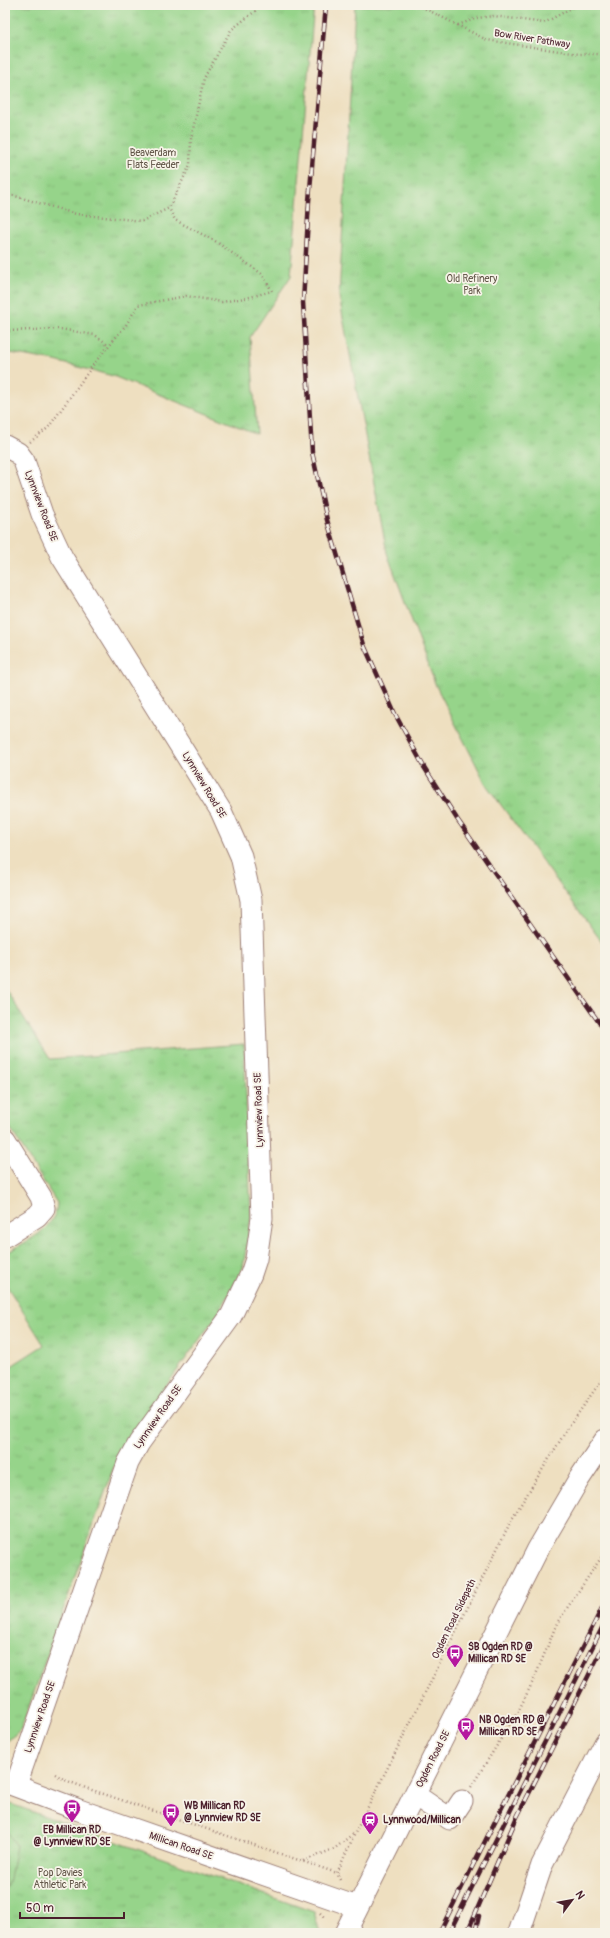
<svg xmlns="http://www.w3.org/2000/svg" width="610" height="1938" font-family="Pangolin,sans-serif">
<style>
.park{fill:url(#park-tufts);stroke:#707a5a}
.pitch{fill:#96d48a;stroke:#707a5a}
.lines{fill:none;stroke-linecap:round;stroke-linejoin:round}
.minor-casing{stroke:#9c7f76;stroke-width:23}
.path{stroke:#9c7f76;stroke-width:2.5;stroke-dasharray:1 3;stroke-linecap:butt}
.minor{stroke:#fff;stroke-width:21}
.rail-casing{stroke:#4a1f2b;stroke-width:4.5}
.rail{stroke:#f7f3e8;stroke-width:3;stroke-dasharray:9;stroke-linecap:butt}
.labels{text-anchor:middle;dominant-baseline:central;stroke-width:3.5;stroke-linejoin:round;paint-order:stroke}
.street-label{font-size:10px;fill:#4a1f2b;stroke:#f7f3e8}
.park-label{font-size:10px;fill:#615548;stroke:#f7f3e8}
.poi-label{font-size:10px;font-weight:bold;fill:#4a1f2b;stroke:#f7f3e8;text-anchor:start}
</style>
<defs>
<pattern id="park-tufts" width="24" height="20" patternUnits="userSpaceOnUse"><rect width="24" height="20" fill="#96d48a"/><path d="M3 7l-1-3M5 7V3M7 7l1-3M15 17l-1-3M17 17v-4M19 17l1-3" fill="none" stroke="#83b677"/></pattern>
</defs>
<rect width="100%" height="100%" fill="#f7f3e8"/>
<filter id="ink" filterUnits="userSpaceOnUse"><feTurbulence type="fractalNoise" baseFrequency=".025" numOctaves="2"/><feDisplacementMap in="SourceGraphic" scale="8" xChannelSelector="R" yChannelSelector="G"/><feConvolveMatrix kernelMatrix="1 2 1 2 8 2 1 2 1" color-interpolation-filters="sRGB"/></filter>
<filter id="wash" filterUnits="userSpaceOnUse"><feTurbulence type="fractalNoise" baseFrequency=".012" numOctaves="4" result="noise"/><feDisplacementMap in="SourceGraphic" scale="16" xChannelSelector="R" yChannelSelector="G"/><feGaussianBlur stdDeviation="0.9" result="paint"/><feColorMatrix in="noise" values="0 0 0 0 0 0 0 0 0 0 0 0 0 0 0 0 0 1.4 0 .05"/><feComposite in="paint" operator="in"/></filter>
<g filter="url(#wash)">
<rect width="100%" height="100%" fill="#eedfc0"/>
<path class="park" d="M5 5H314L291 276 250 337 257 434 113 376 55 361 5 352Z
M355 5H605V946L487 786 436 686 387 553 339 296Z
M5 988 50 1059 244 1044 251 1217 243 1268 220 1311 153 1404 116 1461 21 1729 10 1739 5 1742V1370L44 1345 5 1283V1254C26 1241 56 1230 57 1203L5 1120Z
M5 1802 314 1912 320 1933H5Z"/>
<path class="pitch" d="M5 1828 16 1845 10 1880 5 1887Z"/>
</g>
<g filter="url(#ink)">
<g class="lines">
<g class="minor-casing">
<path id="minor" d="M5 446 18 453 24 461 42 514 62 557 221 811 241 856 251 900 262 1218 256 1259 251 1274 231 1316 139 1443 128 1463 16 1785
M5 1139 41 1197 44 1208 37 1216 5 1236
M5 1782 79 1810 357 1907
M415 1795 450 1819 462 1801
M345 1933 538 1549 579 1479 605 1440
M519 1933 542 1865 605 1743"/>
</g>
<path class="path" d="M418 5 487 40 579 54H605
M458 25 477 18 494 16 544 23 577 5
M5 193 76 214 142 221 169 208 190 165 191 139 204 78 231 30 263 5
M5 331 60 329 95 335 109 345
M30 442 48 428 96 361 126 325 138 305 186 296 222 302 250 297 272 291 262 274 215 241 175 220 169 208
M55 1774 65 1780 86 1788 337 1873
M471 1787 519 1710 535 1677 557 1623 605 1552
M303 1861 334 1849 354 1833
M340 1880 337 1873 356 1831 512 1519 566 1431 605 1375
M320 1913 325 1918"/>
<use href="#minor" class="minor"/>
<g class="rail-casing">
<path id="rail" d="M326 5 309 201 303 302 312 452 327 520 364 645 395 714 424 767 457 819 605 1031
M439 1933 605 1602
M449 1933 605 1622
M467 1933 516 1819 605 1643
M475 1933 479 1916"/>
</g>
<use href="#rail" class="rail"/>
</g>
</g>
<defs>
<g id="bus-pin" transform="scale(0.9)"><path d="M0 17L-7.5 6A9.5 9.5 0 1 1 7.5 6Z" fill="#b5179e" stroke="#f7f3e8"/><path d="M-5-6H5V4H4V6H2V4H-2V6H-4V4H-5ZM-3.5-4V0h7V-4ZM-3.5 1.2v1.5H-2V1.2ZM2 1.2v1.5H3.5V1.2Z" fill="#fff"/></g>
<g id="station-pin" transform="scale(0.9)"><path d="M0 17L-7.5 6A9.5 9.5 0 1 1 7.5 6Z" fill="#b5179e" stroke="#f7f3e8"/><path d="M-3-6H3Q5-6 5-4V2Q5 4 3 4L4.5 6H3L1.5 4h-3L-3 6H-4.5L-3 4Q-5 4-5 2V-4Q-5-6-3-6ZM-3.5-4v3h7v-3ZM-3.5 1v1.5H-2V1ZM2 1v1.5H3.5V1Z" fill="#fff"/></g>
</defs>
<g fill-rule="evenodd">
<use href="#bus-pin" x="455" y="1653"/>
<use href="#bus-pin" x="466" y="1726"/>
<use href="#bus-pin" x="72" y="1808"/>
<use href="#bus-pin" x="171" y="1812"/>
<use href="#station-pin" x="370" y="1820"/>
</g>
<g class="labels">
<g class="street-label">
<text transform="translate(532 39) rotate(9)">Bow River Pathway</text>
<text transform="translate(41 506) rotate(69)">Lynnview Road SE</text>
<text transform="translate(204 785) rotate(59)">Lynnview Road SE</text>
<text transform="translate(259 1110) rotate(-92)">Lynnview Road SE</text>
<text transform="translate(158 1417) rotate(-55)">Lynnview Road SE</text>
<text transform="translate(454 1619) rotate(-64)">Ogden Road Sidepath</text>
<text transform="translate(40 1717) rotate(-71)">Lynnview Road SE</text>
<text transform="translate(433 1759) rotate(-63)">Ogden Road SE</text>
<text transform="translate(181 1846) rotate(19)">Millican Road SE</text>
</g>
<g class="park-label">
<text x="153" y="153">Beaverdam<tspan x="153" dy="12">Flats Feeder</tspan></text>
<text x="472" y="279">Old Refinery<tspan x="472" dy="12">Park</tspan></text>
<text x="60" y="1873">Pop Davies<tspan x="60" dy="12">Athletic Park</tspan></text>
</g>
<g class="poi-label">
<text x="468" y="1647">SB Ogden RD @<tspan x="468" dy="12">Millican RD SE</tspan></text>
<text x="479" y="1720">NB Ogden RD @<tspan x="479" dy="12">Millican RD SE</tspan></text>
<text x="184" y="1806">WB Millican RD<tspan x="184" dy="12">@ Lynnview RD SE</tspan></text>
<text x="383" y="1820">Lynnwood/Millican</text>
<text x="72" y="1830" text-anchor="middle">EB Millican RD<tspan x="72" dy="12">@ Lynnview RD SE</tspan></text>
</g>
</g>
<rect width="610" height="1938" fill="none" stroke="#f7f3e8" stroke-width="20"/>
<g transform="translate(572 1900) rotate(58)" stroke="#f7f3e8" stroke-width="3" paint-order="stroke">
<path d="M0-3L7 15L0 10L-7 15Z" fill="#4a1f2b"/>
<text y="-6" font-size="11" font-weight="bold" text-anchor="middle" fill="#4a1f2b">N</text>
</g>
<path d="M20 1912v6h104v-6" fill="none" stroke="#4a1f2b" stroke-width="2"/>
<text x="26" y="1912" font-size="12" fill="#4a1f2b" stroke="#f7f3e8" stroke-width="3" paint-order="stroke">50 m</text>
</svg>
